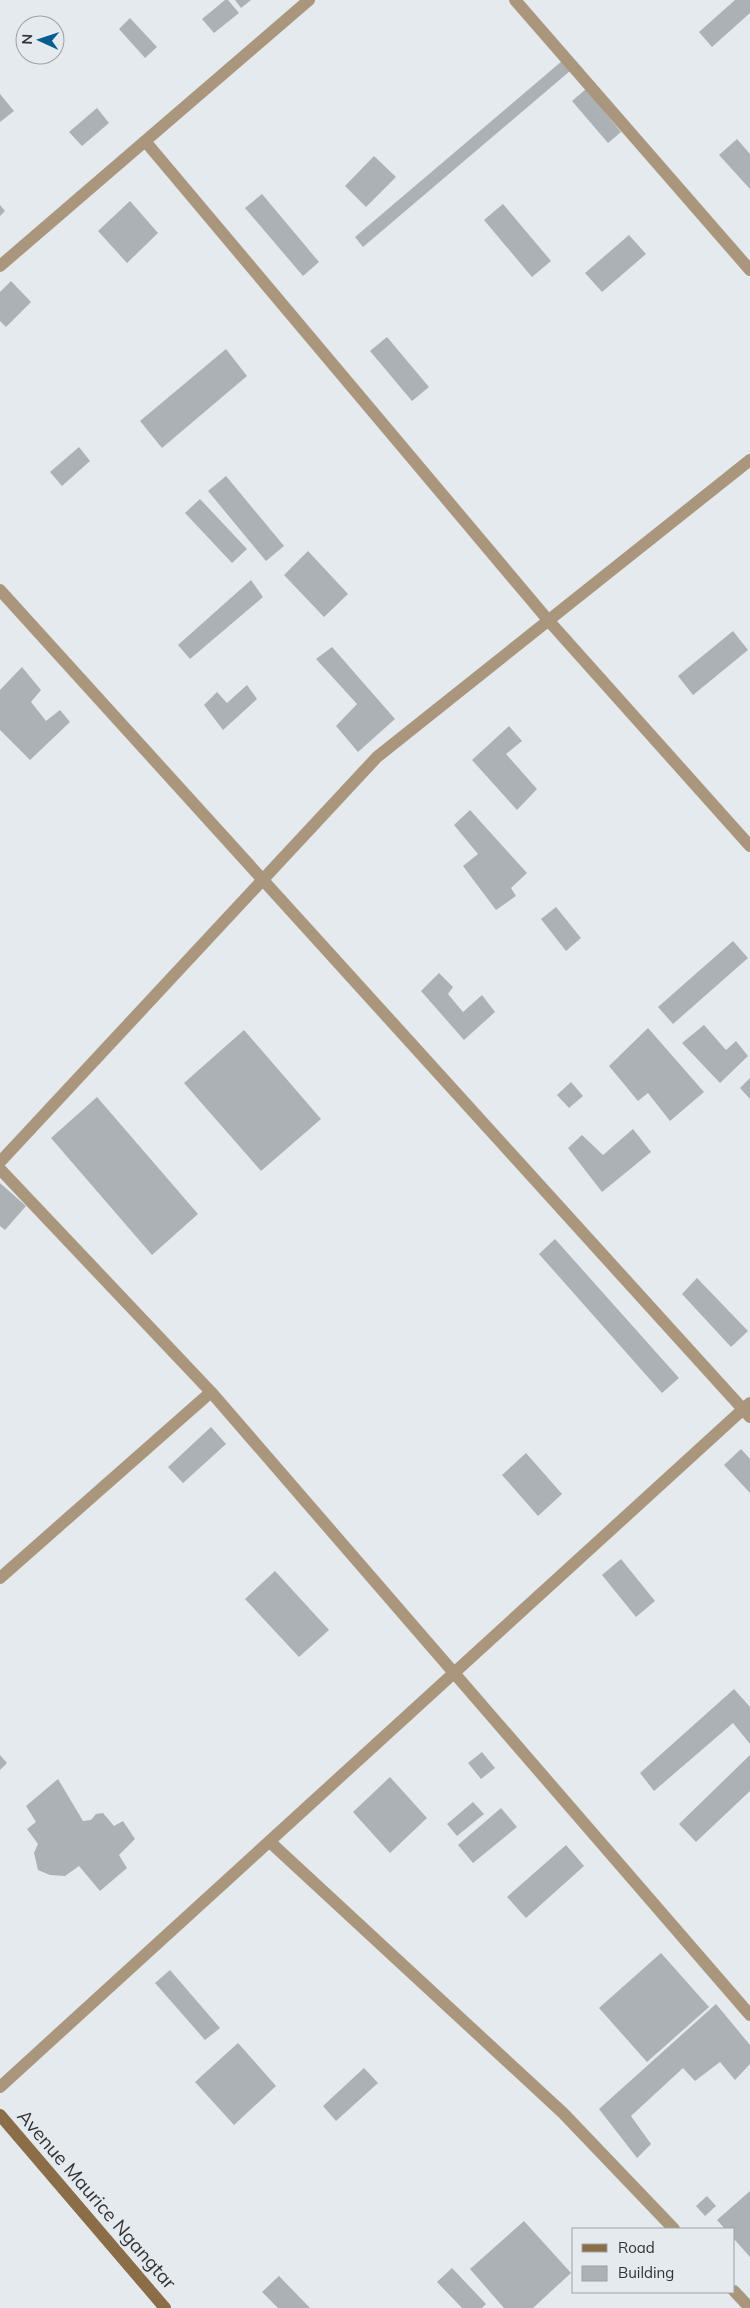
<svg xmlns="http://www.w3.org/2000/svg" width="750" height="2308" font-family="Mulish,sans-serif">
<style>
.building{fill:#acb1b6}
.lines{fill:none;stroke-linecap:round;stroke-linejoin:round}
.street{stroke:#aa967d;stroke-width:12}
.secondary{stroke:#8b6e48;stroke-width:12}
.labels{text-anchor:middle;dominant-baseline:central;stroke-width:4;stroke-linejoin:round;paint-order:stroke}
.street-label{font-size:19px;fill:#313335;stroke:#e5eaef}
</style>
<rect width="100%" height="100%" fill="#e5eaef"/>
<path class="building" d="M225 0H228L239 13 214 33 202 19Z
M235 0H251L241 8Z
M735 0H750V13L712 47 699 32Z
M130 18 157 47 145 58 119 29Z
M562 61 570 71 363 247 355 237Z
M586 89 621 132 608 143 572 101Z
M0 94 14 111 0 122Z
M97 108 109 123 82 146 69 132Z
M737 139 750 154V189L719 155Z
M374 156 396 177 366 207 345 186Z
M262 194 319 262 303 276 245 208Z
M130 201 158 233 127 263 98 231Z
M503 204 551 261 532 277 484 220Z
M0 205 5 211 0 216Z
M629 235 646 254 602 292 585 273Z
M11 281 31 302 6 327 0 321V292Z
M387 337 429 387 412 401 370 351Z
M226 349 247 376 162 448 140 421Z
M79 447 90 461 62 486 50 472Z
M226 476 284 546 266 561 208 491Z
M200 499 247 549 232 563 185 513Z
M308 551 348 594 324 617 284 575Z
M251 580 263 597 190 659 178 645Z
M733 631 748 650 693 695 678 676Z
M332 647 395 719 358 752 336 726 357 704 316 659Z
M22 667 41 690 31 702 46 721 60 710 70 722 30 760 0 730V690Z
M247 685 257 699 223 730 204 705 217 692 227 703Z
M509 726 522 741 506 754 537 789 517 810 472 760Z
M470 810 527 873 511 888 516 896 496 910 463 866 478 854 454 825Z
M556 907 581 938 566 951 541 919Z
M733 941 748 958 673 1024 658 1007Z
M439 973 453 987 448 994 463 1012 482 995 495 1012 464 1040 421 991Z
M704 1025 726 1050 736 1041 748 1056 720 1083 682 1043Z
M648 1028 704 1092 670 1121 648 1093 638 1101 609 1066Z
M244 1030 321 1119 261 1171 184 1083Z
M750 1078V1099L740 1088Z
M571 1082 583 1096 569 1108 557 1095Z
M97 1097 198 1214 152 1255 51 1138Z
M633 1129 651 1152 602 1192 568 1148 582 1135 603 1155Z
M0 1183 26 1206 5 1230 0 1226Z
M555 1239 679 1378 662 1393 539 1254Z
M697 1278 748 1331 731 1347 682 1294Z
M211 1427 226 1444 183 1483 168 1467Z
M741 1449 750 1459V1493L724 1465Z
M526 1453 562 1494 538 1516 502 1475Z
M621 1559 655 1601 636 1617 602 1575Z
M275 1571 329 1630 299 1657 245 1599Z
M734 1689 750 1707V1744L733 1723 654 1791 640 1773Z
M482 1752 495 1768 481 1779 468 1763Z
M0 1755 7 1763 0 1770Z
M750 1755V1791L696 1842 679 1824Z
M390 1777 427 1818 390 1853 353 1812Z
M58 1779 83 1821 91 1820 96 1814 103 1813 114 1826 123 1821 135 1839 119 1855 127 1868 100 1891 79 1866 65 1876 50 1875 38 1870 34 1853 38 1844 27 1829 36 1822 26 1806Z
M473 1802 484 1814 457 1836 447 1824Z
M501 1808 517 1827 473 1863 458 1845Z
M566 1845 584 1866 526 1918 507 1897Z
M661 1953 709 2007 647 2062 599 2008Z
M170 1970 220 2028 205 2040 155 1983Z
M716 2004 750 2045V2064L735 2080 720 2062 695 2081 683 2068 631 2116 651 2144 637 2158 599 2109Z
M238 2043 276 2086 234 2125 195 2082Z
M364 2068 378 2083 336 2121 323 2106Z
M750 2191V2257L734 2239V2229H725L717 2220Z
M707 2196 716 2206 705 2216 696 2206Z
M524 2221 571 2273 533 2308H504L470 2269Z
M452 2268 486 2304 482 2308H462L437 2282Z
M279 2276 310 2308H278L262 2292Z"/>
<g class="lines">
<path class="street" d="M515 0 750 270
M145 141 548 620 750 846
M0 266 309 0
M0 590 750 1417
M0 1162 377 757 750 460
M0 1169 211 1392 750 2015
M0 1578 211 1392
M270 1842 563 2113 674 2229
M0 2087 750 1403
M734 2291 750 2308"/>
<path class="secondary" d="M0 2115 165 2308"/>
</g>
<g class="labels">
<g class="street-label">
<text transform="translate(97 2199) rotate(49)">Avenue Maurice Ngangtar</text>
</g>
</g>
<rect x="572" y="2228" width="162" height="65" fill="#e5eaef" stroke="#9da1a5"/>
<rect x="582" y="2244" width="25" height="8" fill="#8b6e48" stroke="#9da1a5"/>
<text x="618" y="2253" font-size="15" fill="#313335">Road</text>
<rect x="582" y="2266" width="25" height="15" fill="#acb1b6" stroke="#9da1a5"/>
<text x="618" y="2278" font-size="15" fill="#313335">Building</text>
<g transform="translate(40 40) rotate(273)"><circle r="24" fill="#e5eaef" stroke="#9da1a5"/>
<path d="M0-4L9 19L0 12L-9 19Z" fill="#085d8f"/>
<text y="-8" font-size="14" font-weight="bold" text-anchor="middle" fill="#313335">N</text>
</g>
</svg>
